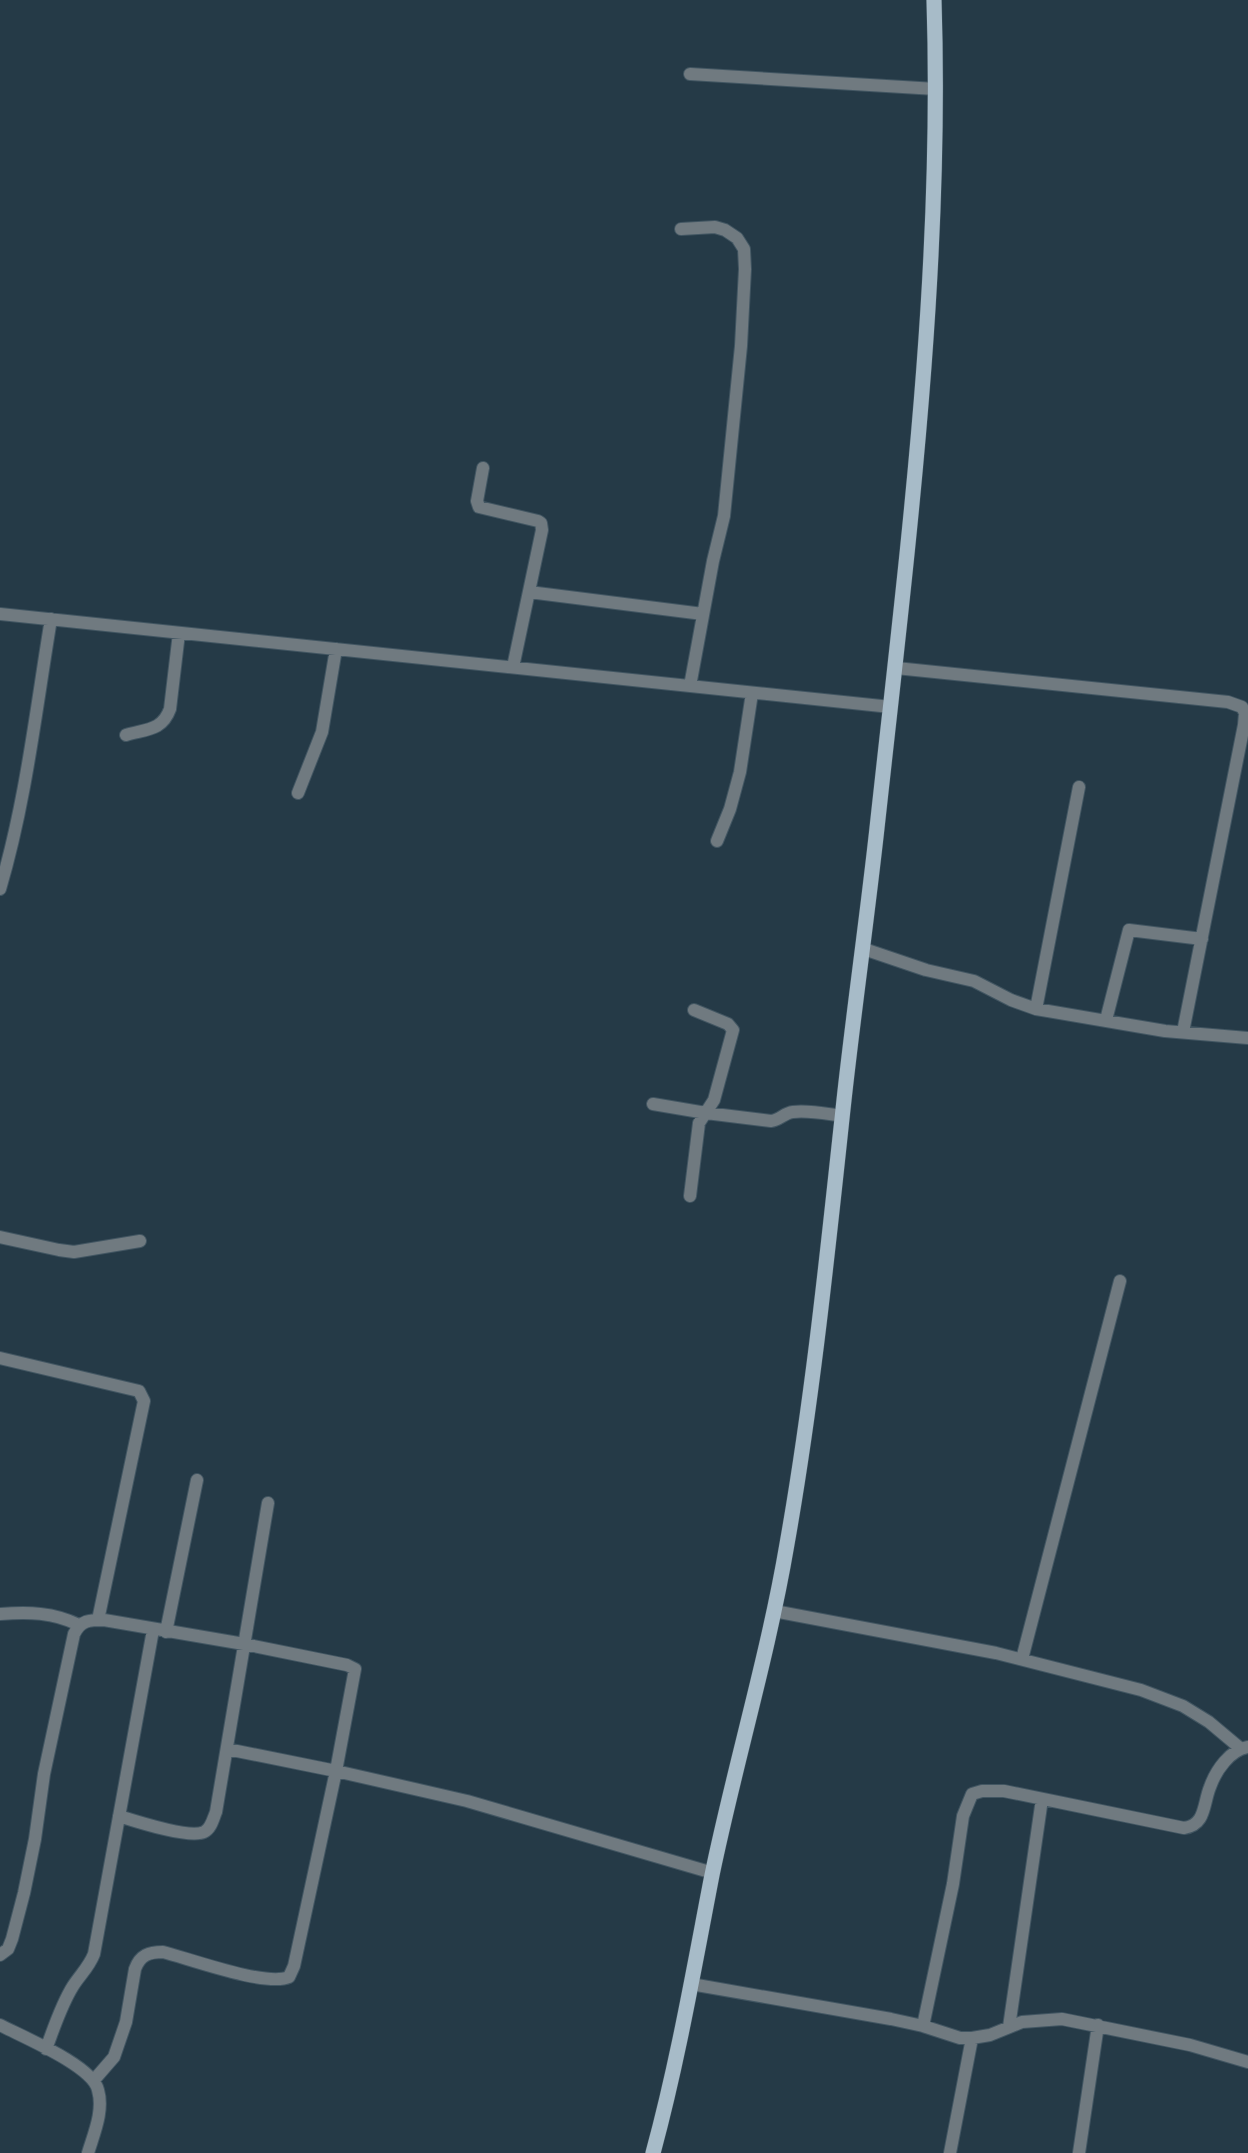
<svg xmlns="http://www.w3.org/2000/svg" width="1248" height="2153" font-family="'Roboto Serif',serif">
<style>
.lines{fill:none;stroke-linecap:round;stroke-linejoin:round}
.minor-casing{stroke:#425662;stroke-width:14}
.primary-casing{stroke:#425662;stroke-width:16}
.minor{stroke:#707a80;stroke-width:12}
.primary{stroke:#a7bbc8;stroke-width:15}
</style>
<rect width="100%" height="100%" fill="#253a47"/>
<g class="lines">
<g class="minor-casing">
<path id="minor" d="M690 74 936 89
M681 229 715 227 725 230 737 238 744 249 745 269 741 346 724 516 713 561 690 686
M483 468 477 501 479 507 538 521 541 523 542 530 513 667
M529 592 703 614
M0 614 891 707
M896 668 1228 702 1242 707 1245 713 1244 725 1183 1032
M126 735C146 729 162 731 170 709L179 633
M298 793 322 732 336 649
M717 841 730 809 740 772 752 693
M0 889C26 801 36 709 51 619
M864 949 926 970 974 981 1011 1000 1036 1009 1165 1031 1248 1038
M1036 1009 1079 787
M1106 1020 1129 930 1202 939
M653 1104 706 1113 771 1121C780 1120 784 1113 793 1112 809 1110 827 1114 843 1116
M690 1196 699 1123 714 1100 733 1030 728 1024 694 1010
M0 1237 59 1250 74 1252 140 1241
M0 1358 139 1391 144 1401 98 1620
M774 1611 996 1653 1141 1690 1183 1706 1209 1722 1240 1748
M0 1614C28 1612 53 1612 79 1625
M166 1632 197 1480
M1022 1659 1120 1281
M227 1749 336 1771 467 1801 713 1873
M119 1816C135 1821 190 1839 204 1832 211 1829 213 1819 216 1812L268 1503
M0 1955 8 1949 12 1939 24 1893 35 1839 44 1774 74 1634C81 1620 89 1620 104 1620L244 1644 347 1665 355 1669 336 1771 294 1966 289 1977C266 1987 190 1959 163 1952 149 1952 140 1955 135 1969L126 2022 114 2057 94 2080
M691 1984 891 2019 923 2026 960 2038H972L990 2035 1022 2022 1062 2019 1190 2045 1248 2062
M0 2025C23 2037 93 2066 98 2090 104 2111 94 2133 88 2153
M923 2026 953 1884 963 1816 972 1794 982 1791H1004L1184 1828C1206 1825 1203 1804 1210 1787 1216 1770 1230 1750 1248 1747
M1009 2027 1042 1799
M46 2049C54 2028 61 2005 73 1986 80 1975 89 1967 94 1954L153 1630
M950 2153 972 2038
M1079 2153 1098 2025"/>
</g>
<g class="primary-casing">
<path id="primary" d="M653 2153C678 2061 694 1968 712 1875 735 1764 768 1656 787 1544 813 1397 828 1248 844 1100 854 1009 867 919 877 828 907 553 943 277 934 0"/>
</g>
<use href="#minor" class="minor"/>
<use href="#primary" class="primary"/>
</g>
</svg>
